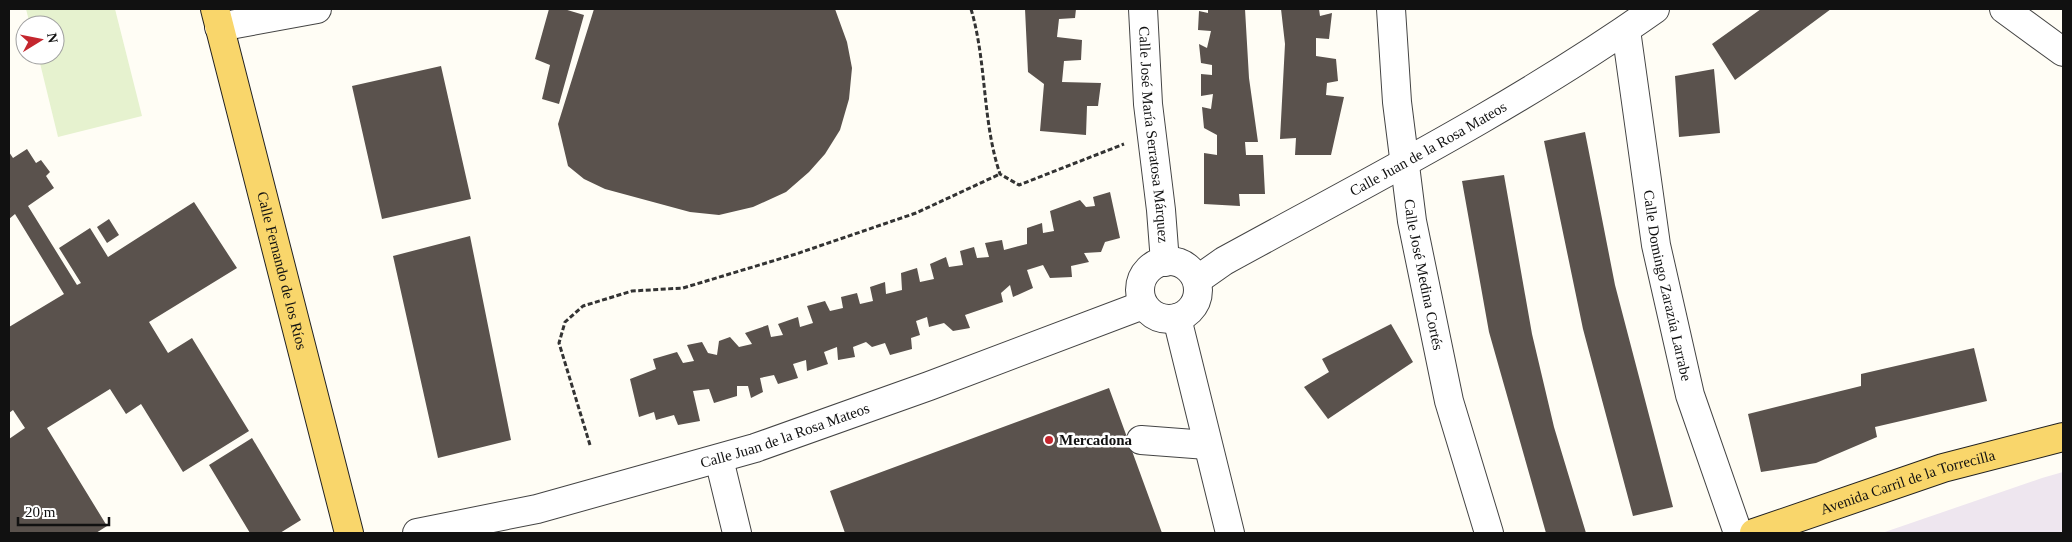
<svg xmlns="http://www.w3.org/2000/svg" width="2072" height="542" font-family="Georgia,serif">
<style>
.industrial{fill:#eee6ef}
.pitch{fill:#e6f2cf}
.building{fill:#5a524d}
.lines{fill:none;stroke-linecap:round;stroke-linejoin:round}
.minor-casing{stroke:#444;stroke-width:30}
.major-casing{stroke:#222;stroke-width:30}
.path{stroke:#333;stroke-width:3;stroke-dasharray:5 2.5;stroke-linecap:butt}
.minor{stroke:#fff;stroke-width:28}
.major{stroke:#f9d66b;stroke-width:28}
.poi-dot{fill:#c4262e;stroke:#fff;stroke-width:2}
.labels{text-anchor:middle;dominant-baseline:central;stroke-width:5;stroke-linejoin:round;paint-order:stroke}
.street-label{font-size:15px;fill:#111;stroke:#fff}
.poi-label{font-size:15px;font-weight:bold;fill:#111;stroke:#fff;text-anchor:start}
</style>
<rect width="100%" height="100%" fill="#fffdf5"/>
<path class="industrial" d="M2063 472V533H1882L2042 478Z"/>
<path class="pitch" d="M26 9H115L142 116 58 137 38 55H55V25H30Z"/>
<path class="building" d="M549 9H564L584 15 559 104 542 99 550 65 535 59Z
M594 9H835L847 42 852 68 849 99 840 130 825 154 809 172 786 192 753 207 719 215 690 212 605 189 584 179 568 166 558 124Z
M1025 9H1076L1075 18 1059 19 1057 37 1082 40 1081 60 1064 61 1062 82 1101 83 1098 106H1087L1086 135 1040 131 1044 84 1028 72Z
M1208 9H1245L1249 78 1258 142H1245L1246 155H1263L1265 194H1239L1240 206 1204 204V153L1217 155V135L1204 128 1202 107 1211 109 1213 94 1201 96V74L1212 75V65L1201 63 1199 44 1207 48 1211 31 1198 30 1199 11 1208 13Z
M1281 9H1319L1320 16 1332 13 1329 39 1316 38V56L1336 59 1338 81 1327 83 1326 95 1344 97 1331 155H1295L1296 138 1280 139 1285 44Z
M1761 9H1831L1735 80 1712 44Z
M441 66 471 199 382 219 352 86Z
M1714 69 1720 133 1679 137 1675 76Z
M1585 132 1615 285 1673 507 1633 516 1583 329 1544 141Z
M27 149 36 163 41 160 50 172 46 176 54 188 28 206 77 285 81 283 59 248 90 228 108 257 194 202 237 268 149 322 168 353 192 338 249 431 183 472 141 404 126 414 110 389 47 428 107 526 96 533H10L9 530V439L25 428 13 410 9 413V327L64 294 15 214 9 219V152L13 158Z
M1504 175 1532 334 1554 427 1586 533H1546L1489 332 1462 181Z
M1110 192 1120 238 1105 242 1101 252 1084 253 1089 262 1071 266 1072 277 1050 278 1043 265 1027 270 1033 288 1013 297 1010 285 1001 293 1003 302 965 315 970 328 953 331 944 323 929 327 927 317 916 321 920 335 911 338 912 349 890 355 885 343 872 347 866 342 853 347 855 357 838 360 837 347 824 352 828 364 807 371 806 360 793 364 798 378 778 384 774 375 760 378 763 392 751 398 748 386H737V396L714 403 709 389 693 391 700 421 678 425 674 415 656 420 654 412 639 417 630 379 656 369 653 359 677 352 683 363 694 361 687 345 702 342 708 353 717 355 719 341 730 337 739 347 752 344 745 333 768 325 771 337 783 335 778 324 798 317 800 327 813 323 807 306 825 301 830 311 843 308 841 297 857 293 860 304 873 301 870 287 885 282 886 294 902 290 901 273 917 268 920 282 934 279 930 264 946 257 949 267 963 265 960 251 974 247 977 258 989 257 985 243 1002 240 1004 250 1027 244V228L1042 223 1043 233 1054 231 1050 211 1080 200 1086 207 1095 206 1093 197Z
M109 219 119 235 107 243 97 227Z
M470 236 511 440 438 458 393 256Z
M1391 324 1413 362 1328 419 1304 387 1329 372 1322 359Z
M1974 348 1987 401 1875 427 1877 437 1816 463 1761 472 1748 414 1861 386V374Z
M1109 388 1162 533H845L830 491Z
M252 438 301 520 280 533H250L209 465Z"/>
<g class="lines">
<g class="minor-casing">
<g id="minor">
<path id="s1" d="M1143 9 1148 104 1161 210 1165 262"/>
<path id="s2" d="M1391 9 1397 102 1412 221 1449 401 1489 533"/>
<path d="M2004 9 2063 52"/>
<path d="M219 27 317 9"/>
<path id="s3" d="M1626 30 1656 245 1690 395 1738 533"/>
<circle cx="1169" cy="290" r="29"/>
<path id="s4" d="M1197 280 1224 261C1370 181 1519 105 1655 9"/>
<path d="M1177 318 1230 533"/>
<path d="M1141 440 1207 445"/>
<path d="M719 459 737 533"/>
<path id="s5" d="M417 533 537 509 755 448 929 386 1143 305"/>
</g>
</g>
<g class="major-casing">
<g id="major">
<path id="s6" d="M215 9 349 533"/>
<path id="s7" d="M1754 533 1943 468 2063 437"/>
</g>
</g>
<path class="path" d="M971 9C987 63 982 121 1000 174L1019 185 1124 144
M590 445 559 343 565 322 583 306 632 291 683 288 796 254 916 213 1000 174"/>
<use href="#minor" class="minor"/>
<use href="#major" class="major"/>
</g>
<circle class="poi-dot" cx="1049" cy="440" r="5"/>
<g class="labels">
<g class="street-label">
<text stroke="none"><textPath href="#s1" startOffset="126">Calle José María Serratosa Márquez</textPath></text>
<text stroke="none"><textPath href="#s4" startOffset="266">Calle Juan de la Rosa Mateos</textPath></text>
<text stroke="none"><textPath href="#s6" startOffset="270">Calle Fernando de los Ríos</textPath></text>
<text stroke="none"><textPath href="#s2" startOffset="268">Calle José Medina Cortés</textPath></text>
<text stroke="none"><textPath href="#s3" startOffset="259">Calle Domingo Zarazúa Larrabe</textPath></text>
<text stroke="none"><textPath href="#s5" startOffset="381">Calle Juan de la Rosa Mateos</textPath></text>
<text stroke="none"><textPath href="#s7" startOffset="162">Avenida Carril de la Torrecilla</textPath></text>
</g>
<g class="poi-label">
<text x="1059" y="440">Mercadona</text>
</g>
</g>
<rect width="2072" height="542" fill="none" stroke="#111111" stroke-width="20"/>
<g transform="translate(40 40) rotate(80)"><circle r="24" fill="#ffffff" stroke="#a0a0a0"/>
<path d="M0-4L9 19L0 12L-9 19Z" fill="#c4262e"/>
<text y="-8" font-size="14" font-weight="bold" text-anchor="middle" fill="#111111">N</text>
</g>
<path d="M18 517v8h91v-8" fill="none" stroke="#111111" stroke-width="2.5"/>
<text x="25" y="517" font-size="15" fill="#111111" stroke="#ffffff" stroke-width="4" paint-order="stroke">20 m</text>
</svg>
